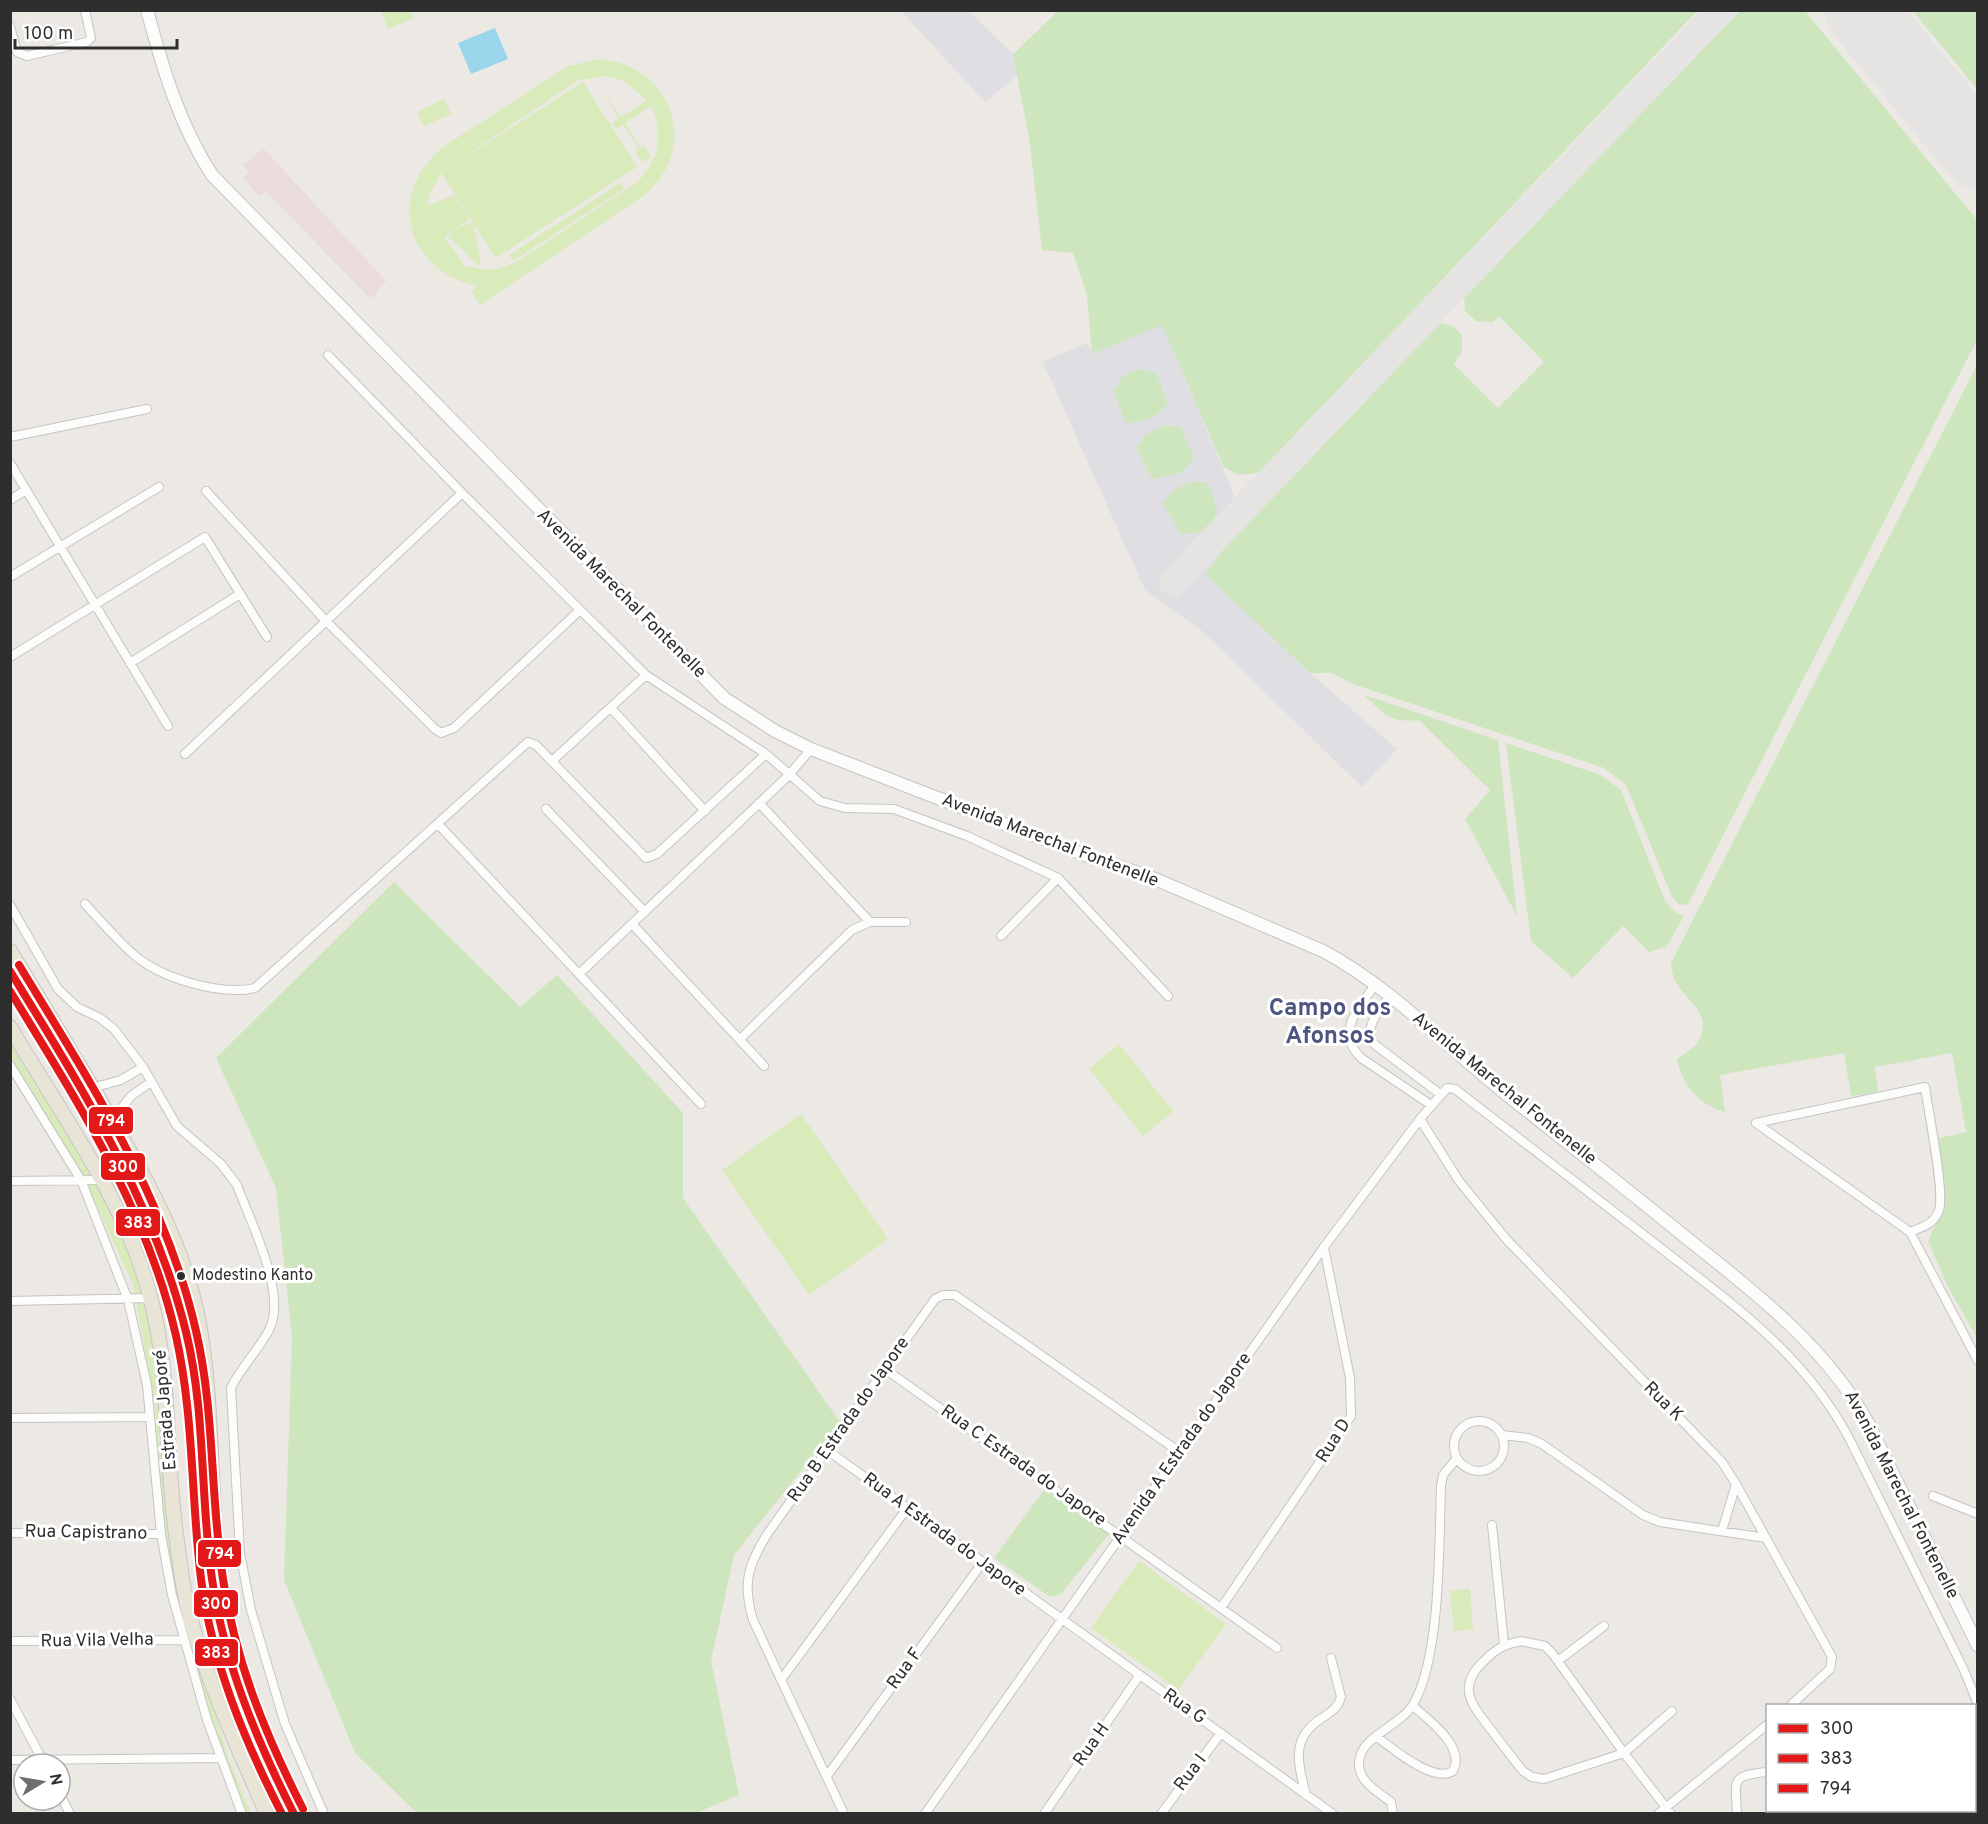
<svg xmlns="http://www.w3.org/2000/svg" width="1988" height="1824" font-family="Overpass,sans-serif">
<style>
.medical{fill:#e9dcdb}
.airport{fill:#dfdee2}
.green{fill:#cee6be}
.pitch{fill:#d9eabb;fill-rule:evenodd}
.water{fill:#99d6ec}
.lines{fill:none;stroke-linecap:round;stroke-linejoin:round}
.taxiway{stroke:#e6e4e2;stroke-width:28}
.runway{stroke:#e6e4e2;stroke-width:72}
.street-casing{stroke:#c5c4c5;stroke-width:10}
.secondary-casing{stroke:#c5c4c5;stroke-width:14}
.primary-casing{stroke:#c6c5c4;stroke-width:16}
.street{stroke:#fcfcfb;stroke-width:8}
.secondary{stroke:#fcfcfb;stroke-width:12}
.primary{stroke:#e8e4d6;stroke-width:14}
.bus-1-casing{stroke:#fff;stroke-width:12}
.bus-2-casing{stroke:#fff;stroke-width:12}
.bus-3-casing{stroke:#fff;stroke-width:12}
.bus-1{stroke:#e31919;stroke-width:8}
.bus-2{stroke:#e31919;stroke-width:8}
.bus-3{stroke:#e31919;stroke-width:8}
.bus-dot{fill:#2e2e2e;stroke:#fff;stroke-width:2}
.labels{text-anchor:middle;dominant-baseline:central;stroke-width:6;stroke-linejoin:round;paint-order:stroke}
.bus-label{font-size:16px;fill:#2e2e2e;stroke:#fff;text-anchor:start}
.street-label{font-size:18px;fill:#2e2e2e;stroke:#fff}
.district-label{font-size:24px;font-weight:bold;fill:#4d5680;stroke:#fff}
.line-badge{stroke:#fff;stroke-width:2}
.badge-label{font-size:16px;text-anchor:middle;font-weight:bold;fill:#fff}
</style>
<rect width="100%" height="100%" fill="#ece8e4"/>
<path class="medical" d="M263 148 386 281 371 299 265 191 259 196 243 178 249 172 243 165Z"/>
<path class="airport" d="M901 11H969L1013 54 1019 74 985 102Z
M1162 324 1245 521 1205 574 1310 673 1397 749 1362 787 1202 631 1145 590 1043 362 1087 343 1093 354Z"/>
<path class="green" d="M1058 11V10L1697 11 1259 473 1238 475 1223 466 1162 325 1092 354 1087 295 1073 253 1042 250 1030 144 1013 54Z
M1740 11H1805L1977 220V340L1688 904 1679 905 1672 897 1626 785 1604 768 1353 684 1332 673H1310L1205 574 1245 521 1438 323 1453 326 1462 336V352L1454 364 1498 408 1544 362 1499 316 1493 322 1476 321 1465 311 1464 296Z
M1913 11H1977V89Z
M1977 365V1338L1947 1285 1928 1241 1945 1203 1935 1139 1966 1132 1952 1053 1875 1067 1878 1092 1851 1096 1844 1053 1720 1075 1725 1112C1699 1105 1683 1086 1677 1060 1682 1054 1694 1048 1698 1042 1718 1006 1671 999 1671 963Z
M1139 369 1156 373 1168 403C1156 418 1145 422 1126 423L1113 391 1123 376Z
M1164 426 1181 427 1194 459 1181 473 1152 479 1136 448 1145 435Z
M1189 482H1207L1217 508 1214 523 1197 533 1180 534 1163 503 1173 491Z
M1364 695 1498 740 1517 916 1465 819 1490 790 1419 720C1390 723 1384 714 1364 695Z
M1506 743 1601 775 1621 790 1665 901 1677 914 1684 916 1666 947 1649 952 1623 926 1573 978 1531 941Z
M394 882 520 1007 557 975 683 1113V1198L840 1422 734 1555 711 1661 739 1795 696 1813H417L355 1753 284 1580 292 1337 276 1188 216 1058Z
M1044 1490 1109 1534 1061 1594 1050 1597 994 1558Z"/>
<path class="pitch" d="M381 11H411L414 18 388 29Z
M601 59C674 67 701 149 643 196L480 305 471 291 478 286C406 272 385 194 443 147L568 66ZM605 76 624 81 647 100 621 117 600 88 619 118 612 123 616 129 623 125 639 149 635 152 642 162 651 157 644 146 640 148 625 123 651 106 652 108C664 136 658 163 636 183L513 264 494 270 466 267 444 237 470 219 454 195 427 206 430 193 441 173 473 222 458 228 448 236 479 266 481 262 473 223 496 258 637 167 583 82 443 171 577 81Z
M444 99 451 114 424 126 417 112Z
M620 183 624 189 513 261 509 255Z
M10 1044 102 1188 141 1282 165 1402 170 1501 205 1680 229 1759 251 1813H245L200 1684 174 1590 160 1495 155 1405 133 1285 92 1195 11 1057Z
M1119 1044 1173 1111 1143 1136 1089 1069Z
M801 1114 888 1239 809 1295 722 1170Z
M1139 1561 1226 1624 1178 1690 1091 1628Z
M1470 1589 1473 1629 1454 1631 1450 1591Z"/>
<path class="water" d="M495 28 508 59 471 74 458 43Z"/>
<g class="lines">
<path class="taxiway" d="M1173 582 1721 10"/>
<path class="runway" d="M1860 10 1978 153"/>
<g class="street-casing">
<path id="street" d="M10 26 17 52 27 56 87 42 91 38 85 10
M328 355 462 493 646 675 766 754 820 801 845 808 894 809 967 836 1058 878 1168 996
M10 437 147 409
M10 463 168 726
M206 491 325 620 435 729 441 733 454 728 580 610
M10 500 26 490
M10 577 159 487
M10 657 205 537 267 637
M130 663 240 594
M611 708 705 811
M185 754 462 493
M552 761 646 675
M759 803 870 922
M546 809 645 912
M438 824 701 1104
M85 904C101 921 116 939 133 954 160 978 220 996 255 988L528 742 536 745 646 858 657 854 766 754
M10 905 58 989 77 1007 100 1018 114 1029 143 1067 177 1126 221 1164 237 1185C250 1221 288 1294 269 1330 258 1351 241 1367 231 1388L240 1553 251 1610 285 1724 324 1814
M633 925 764 1066
M1001 936 1058 878
M579 974 788 776 811 749
M1375 985C1358 1009 1335 1032 1361 1058L1431 1105
M1390 996C1380 1010 1363 1026 1374 1044L1440 1094
M740 1039 852 930 870 922H906
M1349 1041 1369 1036
M10 1065 81 1180 128 1300 147 1385 161 1534 172 1595 207 1720 242 1814
M92 1088 121 1080 143 1067
M1420 1119 1459 1181 1507 1240 1722 1462 1736 1484 1832 1657 1830 1669 1790 1706
M112 1121 131 1096 151 1082
M1756 1123 1925 1087C1928 1110 1945 1192 1939 1210 1934 1224 1923 1227 1910 1232
M1756 1123 1910 1232 1978 1361
M10 1181 102 1180
M10 1301 151 1298
M885 1369 1277 1648
M10 1418 150 1417
M1454 1446a25 25 0 1 1 50 0a25 25 0 1 1-50 0Z
M1502 1435 1528 1438 1542 1444 1643 1515 1660 1522 1766 1538
M827 1450 1333 1814
M1933 1496 1978 1514
M1492 1525 1504 1644
M1722 1531 1736 1484
M10 1533 161 1534
M1221 1608 1351 1416 1350 1378 1324 1247
M10 1641 183 1640
M1521 1641 1545 1646 1552 1653 1624 1753 1544 1779 1532 1777 1523 1771C1512 1758 1502 1744 1492 1731 1472 1705 1455 1687 1485 1660 1496 1649 1505 1644 1521 1641Z
M1559 1660 1604 1626
M781 1680 908 1507
M10 1699 44 1763
M1377 1737C1392 1748 1434 1784 1453 1771 1466 1747 1429 1720 1413 1706
M1974 1754H1978
M10 1760 219 1758
M827 1776 983 1562
M60 1794 70 1814
M1306 1795C1298 1763 1290 1738 1322 1718 1331 1712 1338 1708 1341 1697L1331 1658
M1974 1808H1978
M844 1814 753 1620C742 1583 748 1565 768 1533L935 1299 943 1295H955L1181 1453
M925 1814 1324 1247 1420 1119 1447 1088 1455 1089C1521 1140 1587 1191 1653 1242 1729 1302 1804 1352 1850 1440L1963 1668 1978 1704
M1044 1814 1139 1676
M1161 1814 1221 1733
M1393 1814 1391 1802C1376 1791 1354 1779 1360 1757 1365 1735 1403 1724 1414 1703 1441 1654 1439 1543 1441 1486L1443 1475 1457 1458
M1658 1814 1768 1724
M1671 1814 1624 1753 1672 1711
M1737 1814C1735 1779 1731 1775 1768 1772
M1927 1814 1954 1810"/>
</g>
<g class="secondary-casing">
<path id="secondary" d="M147 10C163 69 179 124 212 175L724 698 775 731 811 749 1090 857 1148 876 1323 951C1389 986 1443 1043 1501 1090 1564 1140 1627 1189 1689 1240 1756 1293 1826 1347 1868 1423L1978 1646"/>
</g>
<g class="primary-casing">
<path id="primary" d="M10 951C41 1001 71 1052 101 1102 140 1167 179 1234 196 1309 214 1391 208 1475 218 1558 228 1646 262 1735 302 1814
M10 1027C59 1111 126 1201 150 1296 171 1374 165 1455 176 1534 180 1565 184 1598 193 1628 212 1692 240 1753 267 1814"/>
</g>
<use href="#street" class="street"/>
<use href="#secondary" class="secondary"/>
<use href="#primary" class="primary"/>
<g class="bus-1-casing">
<path id="bus-1" d="M10 971C80 1085 154 1201 186 1332 206 1413 200 1497 212 1579 224 1662 256 1739 294 1814"/>
</g>
<g class="bus-2-casing">
<path id="bus-2" d="M10 991C76 1099 148 1211 176 1336 194 1416 191 1498 201 1579 212 1662 244 1740 282 1814"/>
</g>
<g class="bus-3-casing">
<path id="bus-3" d="M19 965C89 1080 166 1198 196 1331 215 1412 210 1497 223 1579 235 1661 266 1736 303 1809"/>
</g>
<use href="#bus-1" class="bus-1"/>
<use href="#bus-2" class="bus-2"/>
<use href="#bus-3" class="bus-3"/>
</g>
<circle class="bus-dot" cx="181" cy="1276" r="5"/>
<g class="labels">
<g class="bus-label">
<text x="192" y="1276">Modestino Kanto</text>
</g>
<g class="street-label">
<text transform="translate(621 594) rotate(45)">Avenida Marechal Fontenelle</text>
<text transform="translate(1050 841) rotate(21)">Avenida Marechal Fontenelle</text>
<text transform="translate(1504 1089) rotate(39)">Avenida Marechal Fontenelle</text>
<text transform="translate(1663 1402) rotate(45)">Rua K</text>
<text transform="translate(166 1410) rotate(-95)">Estrada Japoré</text>
<text transform="translate(849 1420) rotate(-55)">Rua B Estrada do Japore</text>
<text transform="translate(1334 1441) rotate(-58)">Rua D</text>
<text transform="translate(1182 1449) rotate(-55)">Avenida A Estrada do Japore</text>
<text transform="translate(1023 1466) rotate(35)">Rua C Estrada do Japore</text>
<text transform="translate(1901 1495) rotate(63)">Avenida Marechal Fontenelle</text>
<text transform="translate(86 1533) rotate(1)">Rua Capistrano</text>
<text transform="translate(944 1535) rotate(36)">Rua A Estrada do Japore</text>
<text transform="translate(97 1641) rotate(-1)">Rua Vila Velha</text>
<text transform="translate(905 1669) rotate(-54)">Rua F</text>
<text transform="translate(1184 1707) rotate(35)">Rua G</text>
<text transform="translate(1092 1745) rotate(-55)">Rua H</text>
<text transform="translate(1191 1773) rotate(-53)">Rua I</text>
</g>
<g class="district-label">
<text x="1330" y="1009">Campo dos<tspan x="1330" dy="28">Afonsos</tspan></text>
</g>
</g>
<g class="line-badge">
<rect x="88" y="1106" width="46" height="29" rx="6" fill="#e31919"/>
<rect x="100" y="1152" width="46" height="29" rx="6" fill="#e31919"/>
<rect x="115" y="1208" width="46" height="29" rx="6" fill="#e31919"/>
<rect x="197" y="1539" width="45" height="29" rx="6" fill="#e31919"/>
<rect x="193" y="1589" width="46" height="29" rx="6" fill="#e31919"/>
<rect x="194" y="1638" width="45" height="29" rx="6" fill="#e31919"/>
</g>
<g class="badge-label">
<text x="111" y="1126">794</text>
<text x="123" y="1172">300</text>
<text x="138" y="1228">383</text>
<text x="220" y="1559">794</text>
<text x="216" y="1609">300</text>
<text x="216" y="1658">383</text>
</g>
<rect width="1988" height="1824" fill="none" stroke="#2e2e2e" stroke-width="24"/>
<rect x="1766" y="1704" width="210" height="108" fill="#ffffff" stroke="#ababab" stroke-width="1.5"/>
<rect x="1778" y="1724" width="30" height="9" fill="#e31919" stroke="#ababab" stroke-width="1.5"/>
<text x="1820" y="1734" font-size="18" fill="#2e2e2e">300</text>
<rect x="1778" y="1754" width="30" height="9" fill="#e31919" stroke="#ababab" stroke-width="1.5"/>
<text x="1820" y="1764" font-size="18" fill="#2e2e2e">383</text>
<rect x="1778" y="1784" width="30" height="9" fill="#e31919" stroke="#ababab" stroke-width="1.5"/>
<text x="1820" y="1794" font-size="18" fill="#2e2e2e">794</text>
<g transform="translate(42 1782) rotate(79)"><circle r="28" fill="#ffffff" stroke="#ababab" stroke-width="1.5"/>
<path d="M0-4.5L10 22L0 15L-10 22Z" fill="#706f6e"/>
<text y="-9" font-size="16" font-weight="bold" text-anchor="middle" fill="#2e2e2e">N</text>
</g>
<path d="M15 39v9h162v-9" fill="none" stroke="#2e2e2e" stroke-width="3"/>
<text x="24" y="39" font-size="18" fill="#2e2e2e" stroke="#ffffff" stroke-width="4.5" paint-order="stroke">100 m</text>
</svg>
